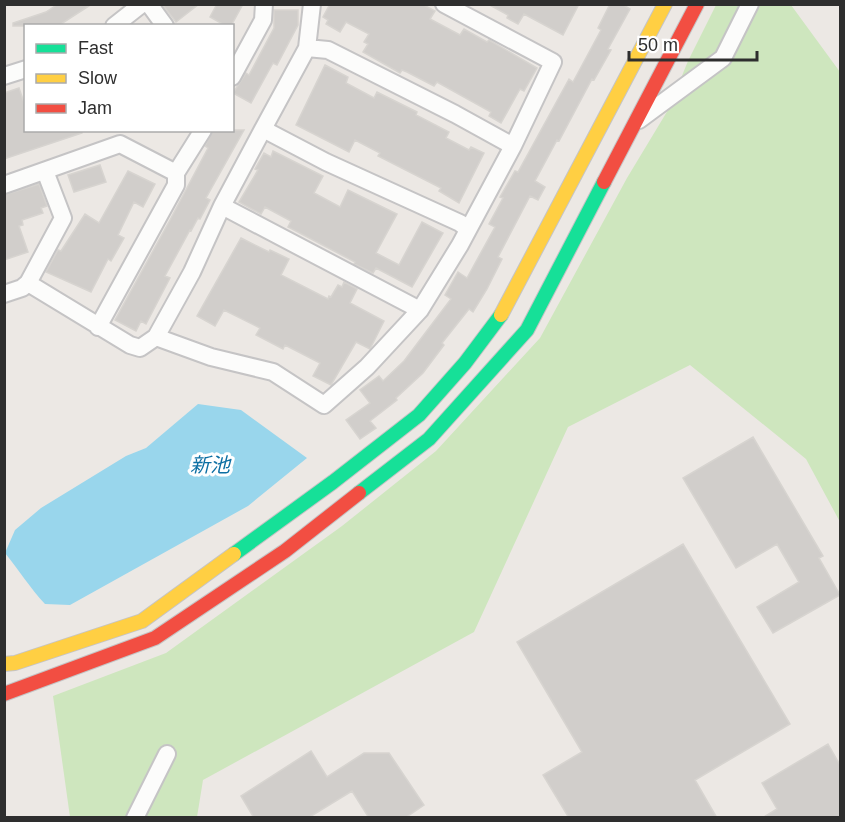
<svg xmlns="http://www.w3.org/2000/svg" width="845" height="822" font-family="Arial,'Noto Sans JP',sans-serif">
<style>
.green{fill:#cee6be}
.water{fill:#99d6ec}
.building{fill:#d1cecb;stroke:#d7d4d0;stroke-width:1.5}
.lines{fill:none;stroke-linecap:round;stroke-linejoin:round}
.street-casing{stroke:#c5c4c5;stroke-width:20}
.fast-casing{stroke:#c5c4c5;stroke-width:16}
.slow-casing{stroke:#c5c4c5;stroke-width:16}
.jam-casing{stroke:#c5c4c5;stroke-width:16}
.street{stroke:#fcfcfb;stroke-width:16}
.fast{stroke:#16e098;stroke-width:14}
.slow{stroke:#ffcf43;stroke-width:14}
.jam{stroke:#f24e42;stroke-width:14}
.labels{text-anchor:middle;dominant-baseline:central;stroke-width:6;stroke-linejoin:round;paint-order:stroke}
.water-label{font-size:20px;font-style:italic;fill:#0d6fa3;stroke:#fff}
</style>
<rect width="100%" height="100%" fill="#ece8e4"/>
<path class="green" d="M716 5H791L840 72V522L806 459 690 365 568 427 474 632 203 780 197 817H70L53 696 166 653 342 526 436 451 540 338 627 178 668 110 688 61Z"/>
<path class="water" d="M198 404 241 410 307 458 248 506 70 605 45 604C30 588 19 570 5 553L15 530 41 508 126 456 146 448Z"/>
<path class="building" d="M58 4H92L58 26H13V23L46 12Z
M162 4H199L176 22Z
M217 4H243L231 26H226L210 17Z
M330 4H422L435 11 430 19 460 35 464 29 487 42 489 40 537 68 524 91 520 89 501 123 489 116 491 112 437 82 434 86 407 72 402 70 400 73 363 52 368 44 364 42 369 34 346 22 340 32 326 24 328 20 323 17Z
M488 4H579L563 35 524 14 518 24 507 18 508 15Z
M610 4H622L630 9 608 49 611 50 594 80 592 79 559 141 557 140 535 181 545 187 538 200 530 196 498 257 502 259 487 289 473 312 469 309 442 343 444 345 423 373 396 398 397 400 370 421 376 428 360 439 346 420 370 403 360 390 379 376 383 381 404 361 451 299 445 295 458 272 467 278 495 227 489 224 503 198 500 197 515 171 518 172 569 79 573 82 601 30 598 28Z
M274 10H298V25L277 65 273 63 251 103 233 93 246 73 249 75 274 28Z
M325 65 348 77 346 83 374 98 377 92 417 112 416 115 449 132 446 138 469 150 471 147 484 153 459 203 439 191 441 188 378 156 380 153 355 140 349 152 296 125Z
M19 88 26 108V130H82V133L4 159V93Z
M213 130H244L206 198 210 200 200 219 198 218 191 231 190 230 165 276 170 278 146 324 141 321 136 331 115 320 170 220 208 148 205 146Z
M273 151 323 176 314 193 340 207 348 190 397 214 376 253 399 265 422 222 443 233 412 287 376 268 373 273 354 264 355 262 288 227 291 221 265 207 261 214 239 202 258 170 255 169 264 153 271 157Z
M100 165 106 182 74 192 68 175Z
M128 171 155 184 143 207 134 202 118 235 124 238 111 261 108 259 91 292 46 272 58 250 61 251 85 214 99 223Z
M39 184 47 206 41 208 43 213 22 220 23 225 19 226 28 252 4 260V195Z
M241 238 269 252 270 250 289 259 281 275 328 299 329 296 331 297 338 285 342 287 344 282 357 289 350 303 384 321 370 349 356 342 331 385 313 376 320 363 285 345 283 349 256 335 260 328 224 310 215 326 197 316Z
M753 437 823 556 819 558 840 595 773 633 757 607 799 582 777 544 736 568 683 478Z
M683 544 790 724 695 780 717 818H569L543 775 582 752 517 642Z
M828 744 840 765V818H762L777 809 762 783Z
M311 751 327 777 364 753H389L424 805 405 818H369L352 791 308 818H254L241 796Z"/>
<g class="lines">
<g class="street-casing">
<path id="street" d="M149 4 165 26
M114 26 142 4
M307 48 312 4
M4 76 26 69
M232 77 263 20 264 4
M639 120 723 58 750 4
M4 185 120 144 176 173 203 130
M222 206 420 310 367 367 324 405 273 372 211 357 156 337 192 272Z
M222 206 263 129
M468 229 460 223 326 162 263 129 307 48 328 50 455 114 513 146
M28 283 130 345 140 348 156 337
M4 294 22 288 28 283 63 218 45 171
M420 310 460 245 513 146 553 62 444 4
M98 327 176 185V173
M135 818 167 754"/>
</g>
<g class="fast-casing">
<path id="fast" d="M359 493 429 439 527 330 604 182
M234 554 333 482 419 415 465 363 501 315"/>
</g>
<g class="slow-casing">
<path id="slow" d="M501 315 665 4
M4 664 15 663 142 621 234 554"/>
</g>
<g class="jam-casing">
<path id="jam" d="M604 182 697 4
M4 694 155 638 285 551 359 493"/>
</g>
<use href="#street" class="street"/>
<use href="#fast" class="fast"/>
<use href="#slow" class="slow"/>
<use href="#jam" class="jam"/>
</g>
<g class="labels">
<g class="water-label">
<text x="210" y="465">新池</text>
</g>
</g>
<rect width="845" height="822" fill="none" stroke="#2e2e2e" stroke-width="12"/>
<rect x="24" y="24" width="210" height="108" fill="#ffffff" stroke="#ababab" stroke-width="1.5"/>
<rect x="36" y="44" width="30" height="9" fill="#16e098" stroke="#ababab" stroke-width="1.5"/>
<text x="78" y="54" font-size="18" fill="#2e2e2e">Fast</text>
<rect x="36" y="74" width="30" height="9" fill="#ffcf43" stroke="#ababab" stroke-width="1.5"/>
<text x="78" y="84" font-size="18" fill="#2e2e2e">Slow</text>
<rect x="36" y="104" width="30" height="9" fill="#f24e42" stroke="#ababab" stroke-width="1.5"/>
<text x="78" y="114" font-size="18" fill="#2e2e2e">Jam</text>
<path d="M629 51v9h128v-9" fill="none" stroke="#2e2e2e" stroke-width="3"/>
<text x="638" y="51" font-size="18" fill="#2e2e2e" stroke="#ffffff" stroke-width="4.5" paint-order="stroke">50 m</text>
</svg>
